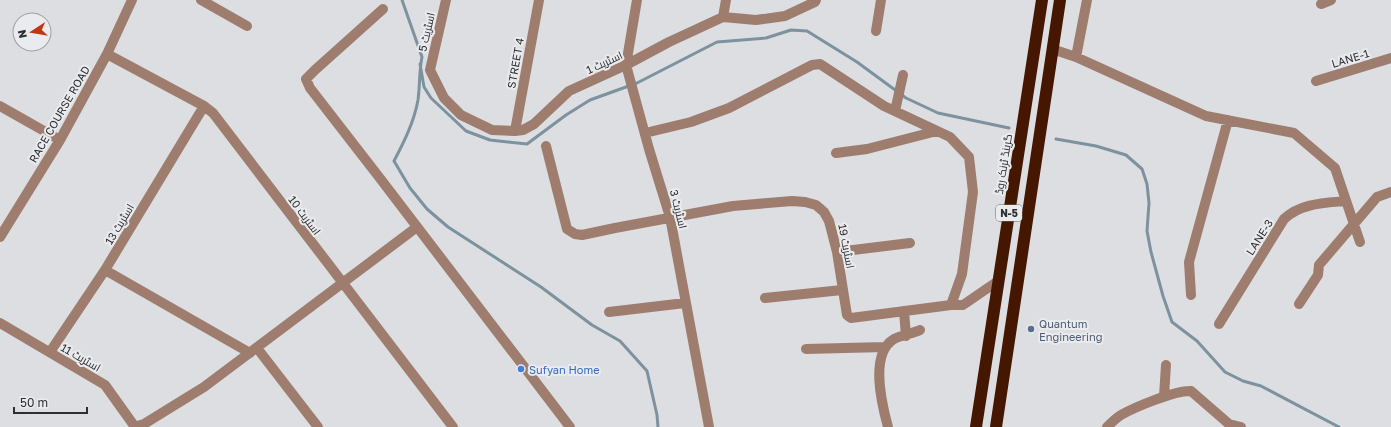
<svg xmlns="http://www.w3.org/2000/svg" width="1391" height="427" font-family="'Golos Text',Cairo,sans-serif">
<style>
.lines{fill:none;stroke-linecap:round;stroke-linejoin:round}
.stream{stroke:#7c929e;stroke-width:3}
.minor{stroke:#9e7d6f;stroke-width:10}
.highway{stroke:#451600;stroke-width:12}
.service-dot{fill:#5c6f8a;stroke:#eaebee;stroke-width:1.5}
.shop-dot{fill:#3f7fe0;stroke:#eaebee;stroke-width:1.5}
.labels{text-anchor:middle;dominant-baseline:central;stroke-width:4;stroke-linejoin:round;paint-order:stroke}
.shield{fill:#eaebee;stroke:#666768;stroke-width:1}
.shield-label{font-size:10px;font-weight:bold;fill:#2e2e2f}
.street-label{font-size:11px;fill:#2e2e2f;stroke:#eaebee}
.service-label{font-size:11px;fill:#4e5e75;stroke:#eaebee;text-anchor:start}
.shop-label{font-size:11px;fill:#366cbe;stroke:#eaebee;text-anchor:start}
</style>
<rect width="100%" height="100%" fill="#dddee1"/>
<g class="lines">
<path class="stream" d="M402 0 422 57C419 71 420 86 418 100 414 122 404 142 394 161L410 188 427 209 448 227 541 287 592 325 620 341 647 371 657 415 658 427
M420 64 424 87 431 98 466 131 490 140 527 144 566 115 590 100 637 83 717 42 766 38 791 30 807 31 857 62 906 98 938 113 1009 128
M1056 139 1096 146 1126 155 1142 169 1147 184 1149 203 1147 231 1151 252 1163 296 1172 322 1197 341 1225 372 1243 381 1261 386 1339 427"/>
<path class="minor" d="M201 0 247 26
M446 0 430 70 444 98 461 115 492 130 515 131 523 130 534 124 569 91 626 65 669 42 723 17 756 20 785 16 815 2 816 0
M637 0 626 65 649 149 670 217 709 427
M1321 4 1331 0
M383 9 315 70 306 79 310 88 379 177 570 427
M723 17 726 0
M876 31 881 0
M1052 49 1076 57 1206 116 1294 133 1335 168 1360 242
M107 54 204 106 213 113 453 427
M1076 57 1087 0
M1316 81 1391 58
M0 106 60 140
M895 111 903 75
M515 131 539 0
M645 133 691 122 729 108 812 65 820 64 884 106 950 137 969 157 973 192 962 274 951 305H963L998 281
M546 146 567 229 575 234 582 235 615 228 733 206 792 201 805 202 816 205 824 212 829 221 837 252 847 315 851 318 951 305
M836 153 867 149 937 131
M0 237 60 140 107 54 132 0
M837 252 910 243
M105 270 250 353
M1191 295 1189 262 1228 120
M765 298 842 290
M1299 304 1318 275 1319 265 1377 197 1391 192
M904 311 906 336
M609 312 685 303
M0 323 105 385 135 427
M1219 324 1284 219C1301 203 1324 203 1346 201
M257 348 318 427
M806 349 885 347
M50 352 105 270 204 106
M1164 396 1166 365
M134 427 144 424 204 387 417 227
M888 427C882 405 869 354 894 339 899 336 914 333 920 330
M1107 427C1111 423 1116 418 1121 415 1135 407 1176 390 1191 391L1229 424 1241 427"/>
<path class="highway" d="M976 427 1042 0
M996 427 1060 0"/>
</g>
<circle class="service-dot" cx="1031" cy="329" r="4"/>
<circle class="shop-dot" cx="521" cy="369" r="4"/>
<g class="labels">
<rect class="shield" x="996" y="205" width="26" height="16" rx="3"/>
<g class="shield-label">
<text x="1009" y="213">N-5</text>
</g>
<g class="street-label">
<text transform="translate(426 32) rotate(-77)">اسٹریٹ 5</text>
<text transform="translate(1350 58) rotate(-17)">LANE-1</text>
<text transform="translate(604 62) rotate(-25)">اسٹریٹ 1</text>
<text transform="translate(515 63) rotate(-80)">STREET 4</text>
<text transform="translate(59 114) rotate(-60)">RACE COURSE ROAD</text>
<text transform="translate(1003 164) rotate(-81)">گرینڈ ٹرنک روڈ</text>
<text transform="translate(679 209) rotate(76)">اسٹریٹ 3</text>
<text transform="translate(305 215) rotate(53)">اسٹریٹ 10</text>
<text transform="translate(119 224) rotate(-59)">اسٹریٹ 13</text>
<text transform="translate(1259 237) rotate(-58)">LANE-3</text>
<text transform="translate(847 246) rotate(79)">اسٹریٹ 19</text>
<text transform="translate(81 357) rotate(30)">اسٹریٹ 11</text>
</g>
<g class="service-label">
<text x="1039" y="323">Quantum<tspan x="1039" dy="13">Engineering</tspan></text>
</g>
<g class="shop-label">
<text x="529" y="369">Sufyan Home</text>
</g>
</g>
<g transform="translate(32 32) rotate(258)"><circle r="19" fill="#eaebee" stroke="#9f9fa2"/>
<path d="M0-3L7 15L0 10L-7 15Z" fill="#c03713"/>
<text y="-6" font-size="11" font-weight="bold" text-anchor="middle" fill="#2e2e2f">N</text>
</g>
<path d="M14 407v6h73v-6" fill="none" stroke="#2e2e2f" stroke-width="2"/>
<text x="20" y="407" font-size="12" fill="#2e2e2f" stroke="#eaebee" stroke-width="3" paint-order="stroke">50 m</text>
</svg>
